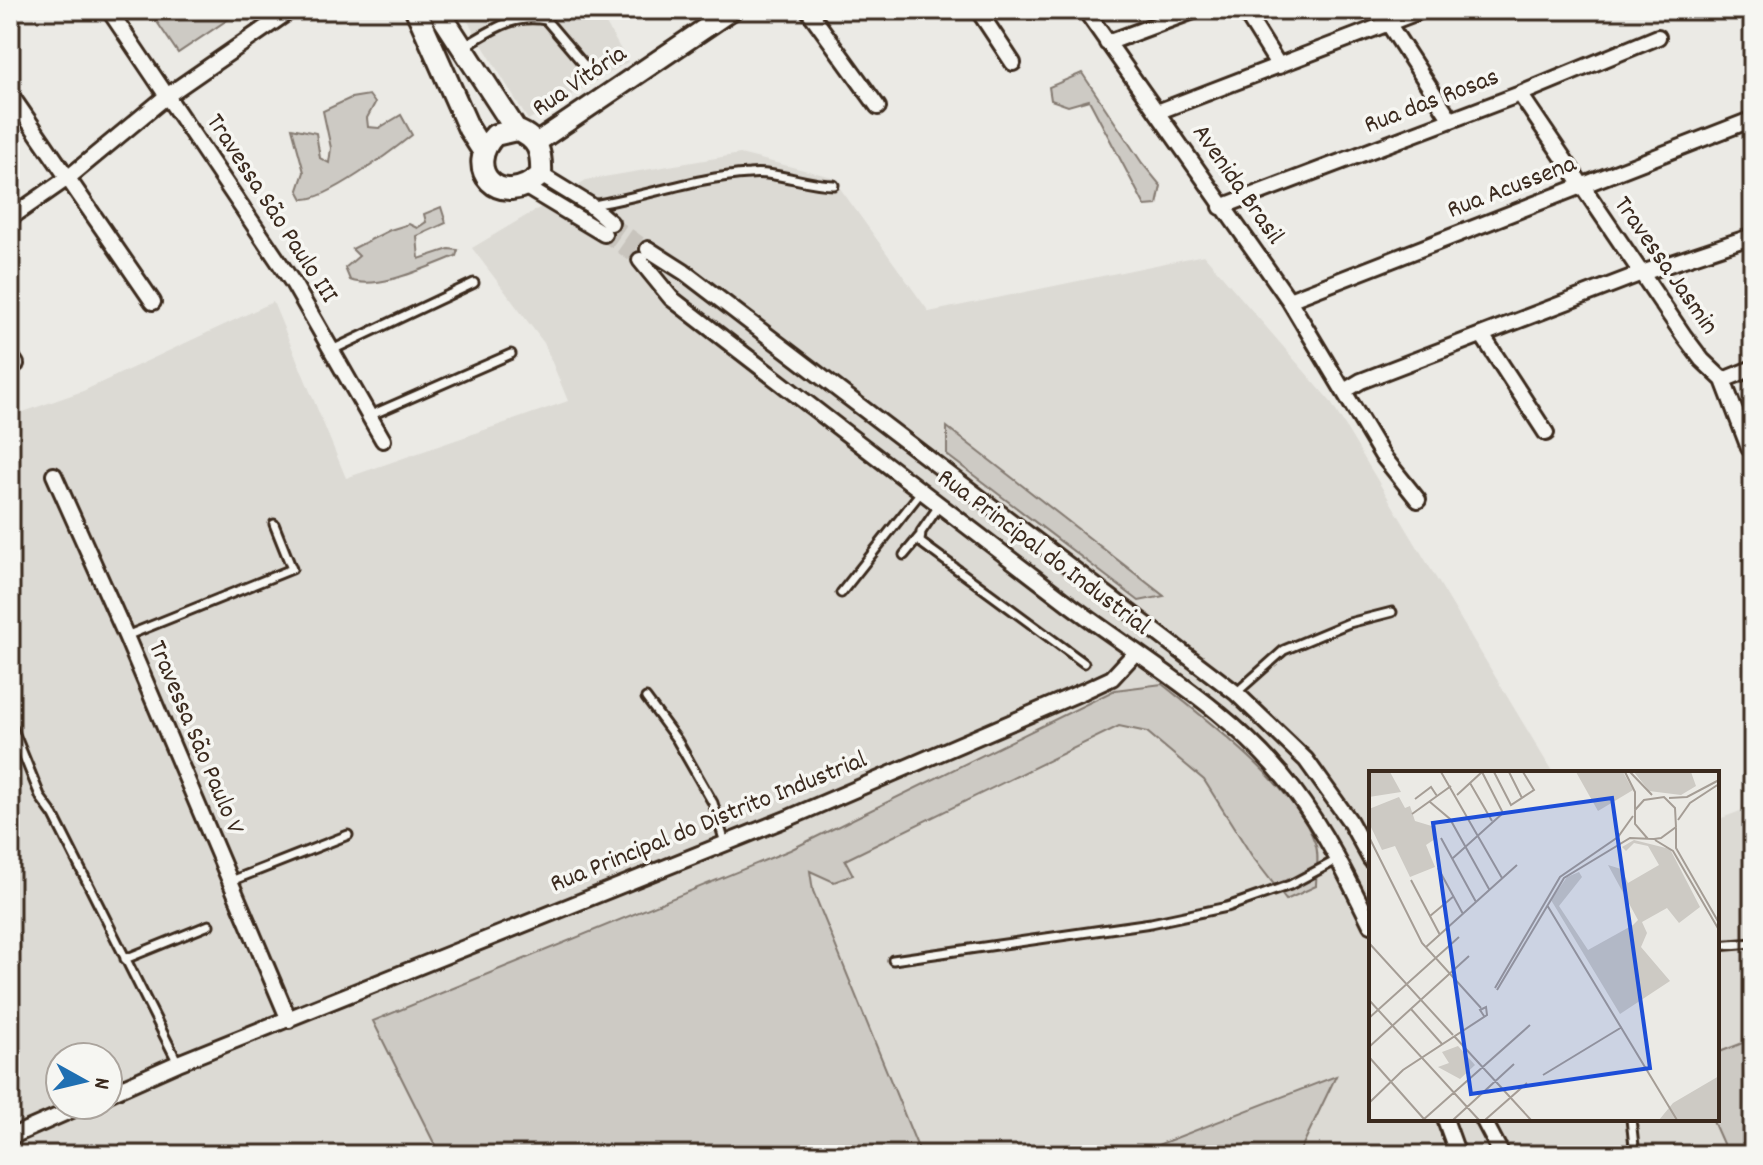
<svg xmlns="http://www.w3.org/2000/svg" width="1763" height="1165" font-family="Dekko,sans-serif">
<style>
.built{fill:#dcdad4;fill-rule:evenodd}
.green{fill:#cdcac4;stroke:#847a71;stroke-width:2}
.lines{fill:none;stroke-linecap:round;stroke-linejoin:round}
.minor-tunnel{stroke:#c8c4bd;stroke-width:14;stroke-dasharray:14 7;stroke-linecap:butt}
.service-casing{stroke:#3b2a1e;stroke-width:13}
.minor-casing{stroke:#3b2a1e;stroke-width:20}
.tertiary-casing{stroke:#3b2a1e;stroke-width:24}
.secondary-casing{stroke:#3b2a1e;stroke-width:26}
.service{stroke:#f6f6f2;stroke-width:7}
.minor{stroke:#f6f6f2;stroke-width:14}
.tertiary{stroke:#f6f6f2;stroke-width:18}
.secondary{stroke:#f6f6f2;stroke-width:20}
.labels{text-anchor:middle;dominant-baseline:central;stroke-width:7;stroke-linejoin:round;paint-order:stroke}
.street-label{font-size:26px;fill:#3b2a1e;stroke:#f6f6f2}
.inset-road{fill:none;stroke:#a59d95;stroke-width:2}
.view{fill:#1d4ed8;fill-opacity:0.15;stroke:#1d4ed8;stroke-width:4}
.inset-edge{fill:none;stroke:#3b2a1e;stroke-width:4}
</style>
<rect width="100%" height="100%" fill="#ebeae5"/>
<filter id="ink" filterUnits="userSpaceOnUse"><feTurbulence type="fractalNoise" baseFrequency=".0125" numOctaves="2"/><feDisplacementMap in="SourceGraphic" scale="16" xChannelSelector="R" yChannelSelector="G"/><feConvolveMatrix kernelMatrix="1 2 1 2 8 2 1 2 1" color-interpolation-filters="sRGB"/></filter>
<g filter="url(#ink)">
<path class="built" d="M461 10H598L628 62 528 120Z
M740 154 832 177 929 312 1204 255 1330 401 1553 773H1371V1119H1717V820L1753 806V1155H10V396L23 412 83 391 273 302 346 478 568 401 544 343 472 248 586 180ZM60 1057H108V1105H60Z"/>
<path class="green" d="M149 10H242L178 53Z
M1082 73 1142 163 1161 186 1157 205 1145 206 1089 100 1068 106 1051 100 1049 87Z
M369 95 375 103 367 118 368 127 379 128 401 115 412 135C392 151 326 201 303 199L298 190 304 172 292 128 316 133 320 158 329 163 331 148 323 111 351 98Z
M441 207 446 223 417 236 419 259 449 249 458 250 456 256C429 266 378 291 350 280L345 268 359 256 352 249 390 230 409 224 417 228 426 222 424 214Z
M947 427 1164 596 1139 601 947 455Z
M1162 684C1208 721 1296 787 1315 843 1320 855 1316 873 1316 886L1286 900 1252 856 1204 780 1147 732 1119 726 845 860 853 875 834 882 810 871 813 891 921 1155H440L373 1021 790 850 1115 690Z
M1753 1039V1155H1728L1712 1119H1717V1053Z
M1336 1076 1298 1155H1132Z"/>
<g class="lines">
<path class="minor-tunnel" d="M611 223 648 249
M604 234 640 260"/>
<g class="service-casing">
<path id="service" d="M463 47C493 30 511 14 546 20L592 74
M592 205C644 197 696 177 749 174 778 171 805 185 834 185
M332 350 474 283
M369 416 511 354
M939 506 921 532 920 542 1084 663
M904 555 919 537
M841 593 921 492
M126 636 292 569 274 524
M1236 693 1284 650 1349 623 1392 612
M646 698 677 740 713 803 725 843
M10 722 41 798 54 816 178 1063
M231 881 348 835
M1717 946 1753 943
M125 959 209 925
M893 960 1151 923 1227 907 1290 885 1337 860
M1631 1119 1635 1155"/>
</g>
<g class="minor-casing">
<path id="minor" d="M109 10 293 283 383 440
M808 10 878 107
M978 10 1013 63
M1085 10 1289 300 1382 455 1418 500
M1244 10 1279 66
M1388 23 1451 120
M1107 43 1196 10
M10 94 153 302
M1520 94 1684 336 1702 360 1723 380 1749 448 1753 451
M1157 112 1423 10
M541 175 590 205 611 223
M526 187 604 234
M1221 207 1520 94 1658 37
M10 218 69 177 168 95 291 10
M648 249 684 272 1236 693 1306 760 1349 820 1371 860
M640 260 671 298C803 400 936 503 1069 604 1145 661 1235 712 1293 789 1325 831 1348 878 1371 925
M1289 300 1753 119
M1482 335 1546 433
M10 355 16 364
M1723 380 1753 368
M1346 390 1361 381 1642 273 1753 236
M54 475 126 636 289 1020
M108 1094 178 1063 791 817 1084 691 1112 678 1136 652
M1445 1119 1458 1155
M1483 1119 1502 1155
M10 1137 83 1105"/>
</g>
<g class="tertiary-casing">
<path id="tertiary" d="M536 143 732 10"/>
</g>
<g class="secondary-casing">
<path id="secondary" d="M416 10 469 129 483 151
M438 10 516 130
M516 130C539 139 542 152 541 175 499 212 462 168 495 135Z"/>
</g>
<use href="#service" class="service"/>
<use href="#minor" class="minor"/>
<use href="#tertiary" class="tertiary"/>
<use href="#secondary" class="secondary"/>
</g>
</g>
<g class="labels">
<g class="street-label">
<text transform="translate(580 82) rotate(-34)">Rua Vitória</text>
<text transform="translate(1432 102) rotate(-21)">Rua das Rosas</text>
<text transform="translate(1237 185) rotate(55)">Avenida Brasil</text>
<text transform="translate(1512 188) rotate(-21)">Rua Acussena</text>
<text transform="translate(271 209) rotate(57)">Travessa São Paulo III</text>
<text transform="translate(1665 266) rotate(55)">Travessa Jasmin</text>
<text transform="translate(1043 553) rotate(37)">Rua Principal do Industrial</text>
<text transform="translate(195 738) rotate(67)">Travessa São Paulo V</text>
<text transform="translate(709 823) rotate(-22)">Rua Principal do Distrito Industrial</text>
</g>
</g>
<g transform="translate(1369 771)">
<rect width="350" height="350" fill="#ebeae5"/>
<path d="M0 1H21L32 21 0 26ZM207 1H254L264 19 229 40ZM265 1H322L327 15 312 24 280 20ZM30 26 36 37 41 35 46 50 66 56V68L57 74 66 96 41 106 26 75 13 79 0 52V38ZM265 69 301 78 331 136 310 152 298 137 273 151 278 162 272 176 301 210 251 243 182 129 198 106 210 101 213 106 190 135 219 179 264 154 269 149 239 94 252 98 259 112 290 94 279 75 265 72 257 80 253 76ZM89 275 106 294 91 308 69 296 80 292 73 281ZM350 305V349H290L304 332Z" fill="#cdcac4"/>
<path class="inset-road" d="M72 1 133 107M125 1 142 34 165 19 154 1M140 1 153 27M256 1 266 21V38M261 1 283 24M101 12 123 50M300 27 318 26 350 9M46 28 62 16 68 25M61 31 81 48 120 118M43 43 82 15M309 49 321 32 350 13M307 57V77L350 152M0 66 53 172 112 237M72 67 107 131M286 69 304 80 350 159M84 87 134 42 113 1 88 24M69 97 94 143M42 109 71 164M178 134 308 349M61 145 85 125M0 172 84 264M57 176 148 94M126 217 191 106 249 66 264 45M128 219 195 107 261 67 285 68 292 67 307 56 306 37 295 26 275 29 266 39V53L279 68M0 229 110 349M42 238 73 273M0 247 90 166M85 265 162 349M0 276 100 185M0 286 55 348M174 304 253 256M0 332 34 299 118 244 117 236 111 239 115 245M54 349 161 254M84 349 145 293M116 349 158 312"/>
<path class="view" d="M243 27 281 297 102 323 64 52Z"/>
<rect width="350" height="350" class="inset-edge"/>
</g>
<rect width="1763" height="1165" fill="none" stroke="#f6f6f2" stroke-width="40"/>
<rect x="20" y="20" width="1723" height="1125" fill="none" stroke="#3b2a1e" stroke-width="3" filter="url(#ink)"/>
<g transform="translate(84 1081) rotate(98)"><circle r="38" fill="#f6f6f2" stroke="#aba49d" stroke-width="2"/>
<path d="M0-6L14 30L0 20L-14 30Z" fill="#1f6fb2"/>
<text y="-12" font-size="22" font-weight="bold" text-anchor="middle" fill="#3b2a1e">N</text>
</g>
</svg>
